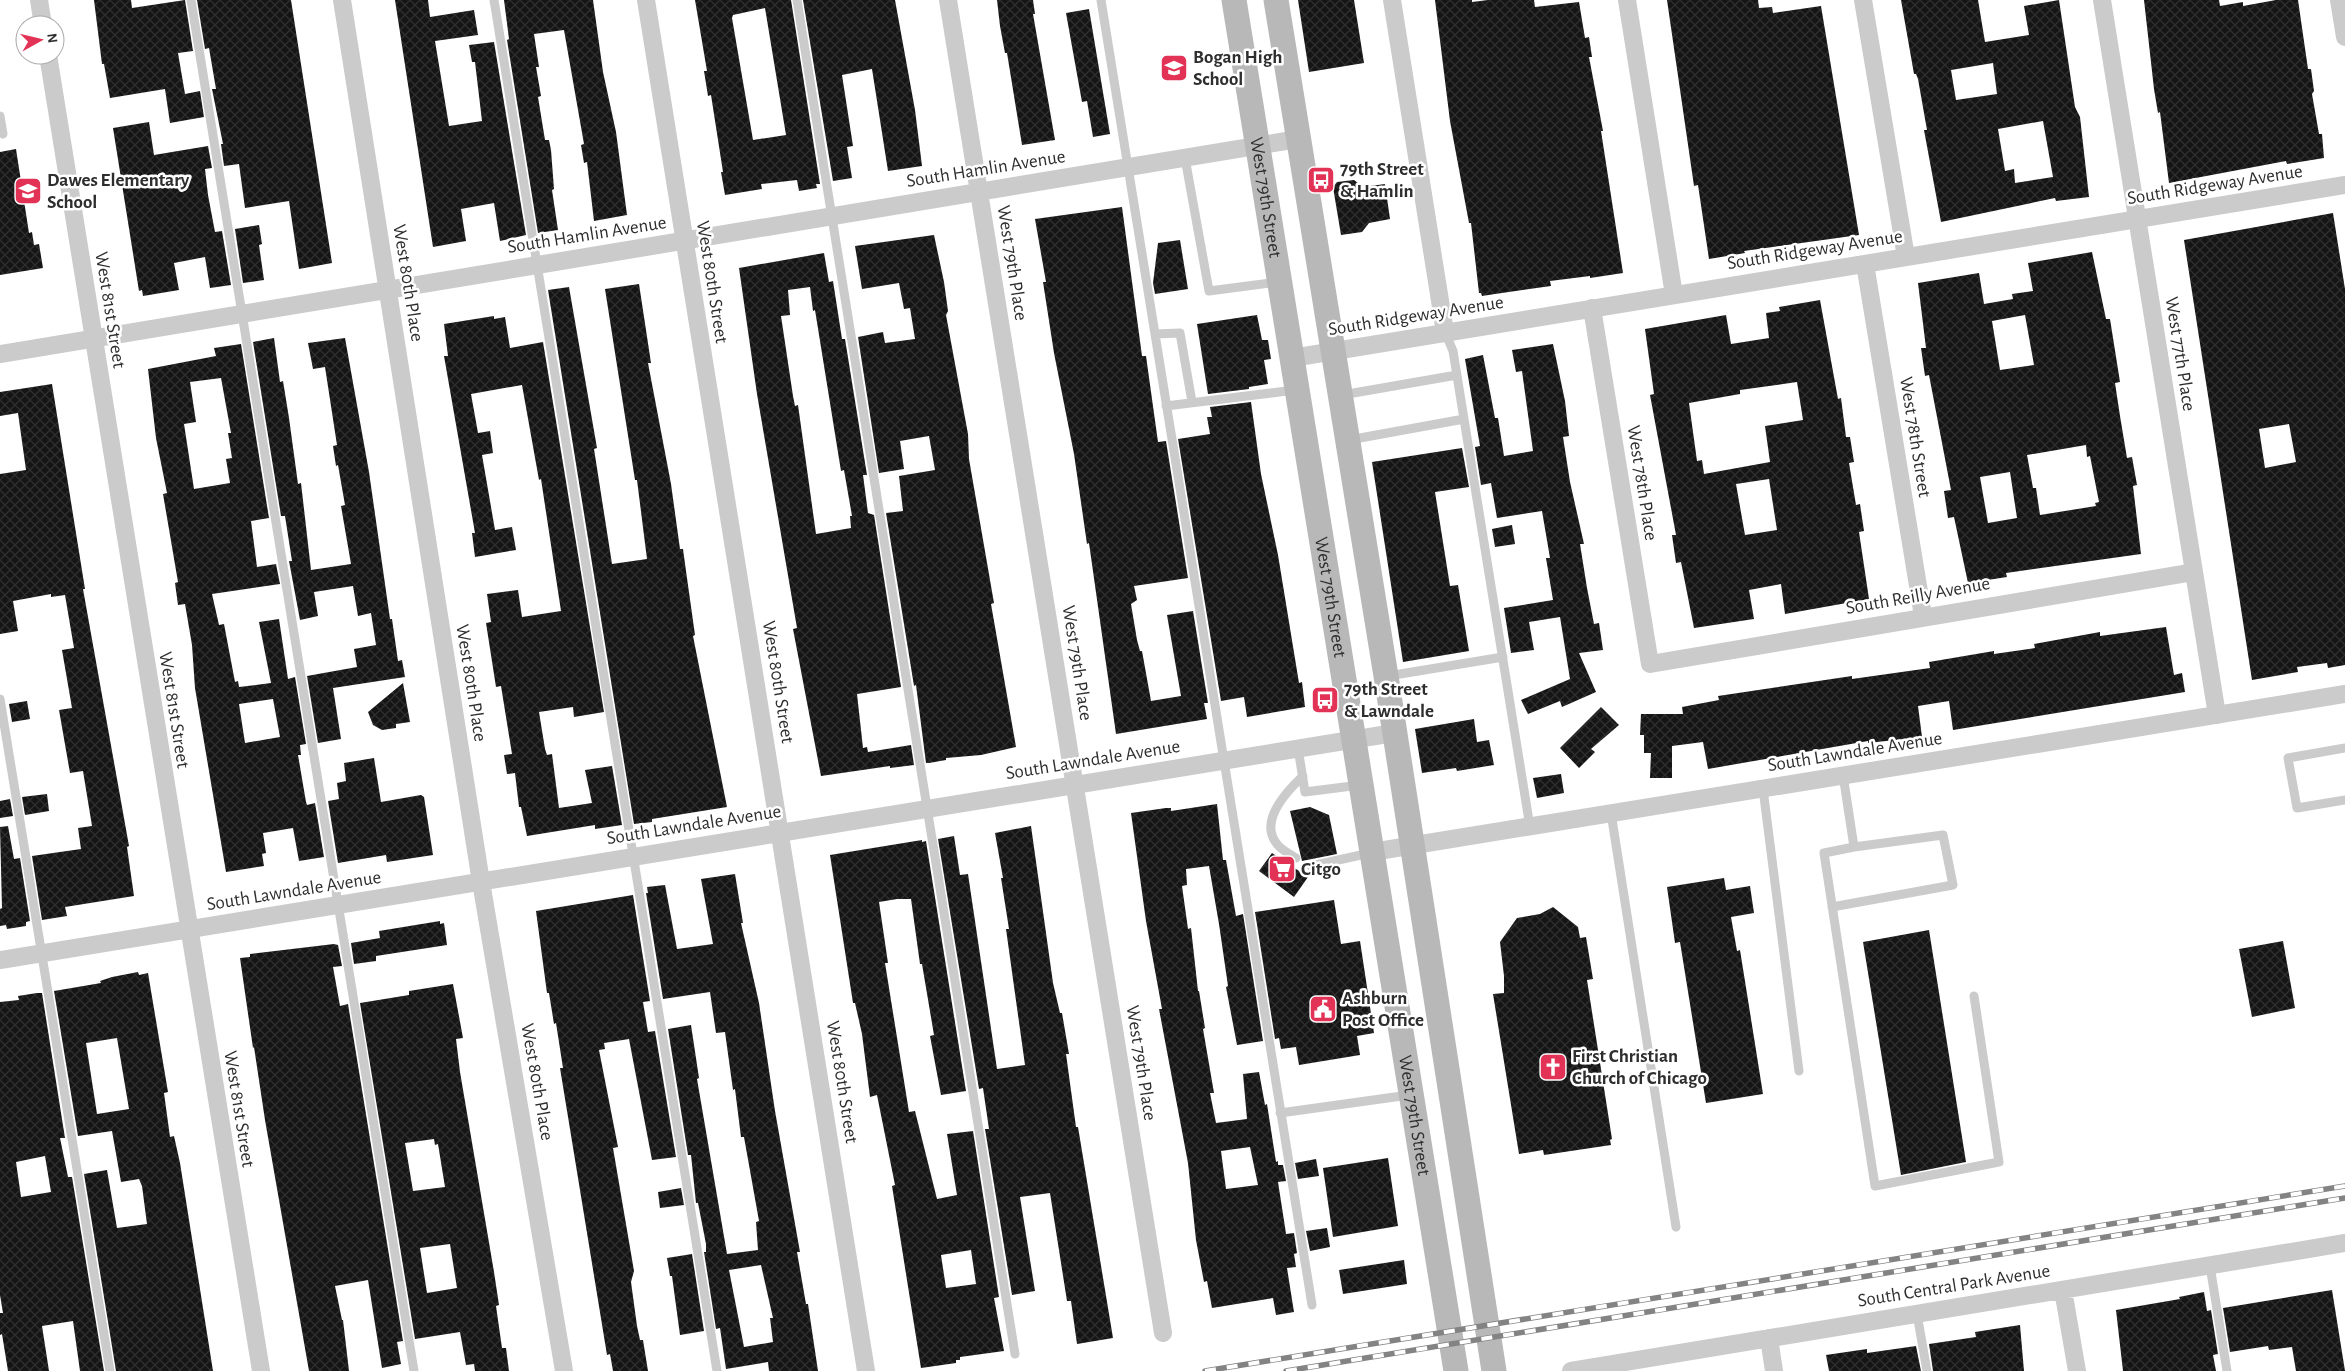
<svg xmlns="http://www.w3.org/2000/svg" width="2345" height="1371" font-family="'Alegreya Sans',sans-serif">
<style>
.building{fill:url(#building-cross-hatch);fill-rule:evenodd}
.lines{fill:none;stroke-linecap:round;stroke-linejoin:round}
.service{stroke:#cbcbcb;stroke-width:9}
.minor{stroke:#cbcbcb;stroke-width:18}
.secondary{stroke:#b8b8b8;stroke-width:25}
.rail-casing{stroke:#838383;stroke-width:5.5}
.rail{stroke:#fff;stroke-width:4;stroke-dasharray:11;stroke-linecap:butt}
.labels{text-anchor:middle;dominant-baseline:central;stroke-width:5;stroke-linejoin:round;paint-order:stroke}
.poi-label{font-size:19px;font-weight:bold;fill:#2e2e2e;stroke:#fff;text-anchor:start}
.street-label{font-size:19px;fill:#2e2e2e;stroke:#fff}
</style>
<defs>
<pattern id="building-cross-hatch" width="8" height="8" patternUnits="userSpaceOnUse" patternTransform="scale(1.25)"><rect width="8" height="8" fill="#151515"/><path d="M0 0l8 8M0 8l8-8" fill="none" stroke="#2f2f2f"/></pattern>
</defs>
<rect width="100%" height="100%" fill="#fff"/>
<path class="building" d="M94 0H131L132 8 185 0 193 51 178 53 185 94 200 91 204 117 170 123 165 89 110 98 104 64H102Z
M197 0H291L332 263 299 269 289 201 245 208 239 164 224 166 221 144H223L212 89H216L209 48 205 49Z
M395 0H428L430 17 474 10 478 35 435 41 449 126 482 121 475 62H472L469 45 494 42 526 235 500 241 494 203 461 209 466 241 433 247Z
M504 0H593L603 72 616 132 627 215 594 221 587 162 584 163 581 145 584 144 564 30 534 34 539 67H536L541 96 538 97 545 140H549L551 150 554 189 552 190 558 230 538 233 507 40 509 39Z
M695 0H791L820 184H816L817 188 799 191 797 180 761 184 762 189 725 195 721 172H723L711 95 708 96 704 71H707ZM765 8 786 135 753 140 732 18 733 15Z
M803 0H895L915 110 922 166 888 171 872 69 842 75 853 146 847 147 852 178 833 181Z
M997 0H1033L1035 14H1033L1055 140 1022 145 1007 53H1005L1000 26Z
M1298 0H1354L1364 63 1309 72Z
M1435 0H1472V2L1488 0H1534L1535 7 1579 2 1585 38 1589 37 1592 57H1589L1603 131H1601L1623 273 1590 278V276L1550 281 1551 286 1495 294 1482 296 1481 293H1479L1471 223H1469L1450 121Z
M1667 0H1758L1759 8 1772 7 1773 13 1821 6 1859 235 1744 251 1745 253 1709 259 1698 185 1694 186Z
M1901 0H1978L1985 42 2029 35 2024 6 2059 0 2075 107 2080 117 2089 197 2056 201 2055 198 1941 222 1924 130H1927L1918 79 1916 74H1914ZM1993 63 1997 94 1956 100 1951 70ZM2043 121 2053 177 2015 183 2014 169 2005 171 1998 129Z
M2144 0H2219L2220 6 2243 2V6L2276 0H2298L2308 69H2311L2314 91 2312 94 2319 134H2322L2324 158 2287 164 2286 161 2169 183 2160 112 2158 113 2154 89Z
M1089 9 1110 134 1093 137 1087 101 1082 102 1066 13Z
M149 122 154 155 208 146 212 168 205 169 208 195 215 232 222 231 231 285 210 288 205 257 174 263 179 290 143 296 142 290 139 291 113 128Z
M16 149 29 233 32 232 34 245 39 244 43 268 0 275V152Z
M1354 180 1363 187 1385 184 1390 219 1369 223 1362 232 1341 235 1333 187 1337 182Z
M1122 207 1142 356H1146L1158 442 1166 441 1188 578 1134 586 1137 600 1131 604 1137 640 1140 651H1142L1151 701 1181 696 1167 615 1193 611 1208 703H1204L1207 719 1116 734 1089 543 1087 544 1074 454 1054 353 1043 282H1046L1035 219Z
M2333 213 2345 289V665L2328 668 2327 663 2297 667 2298 672 2252 680 2184 240ZM2289 424 2296 462 2265 468 2259 429Z
M259 225 262 244 259 245 264 280 243 283 235 229Z
M934 235 944 282 948 311 946 315 968 434 969 459 994 603 991 604 1016 747 981 755 946 758V760L929 763H926L916 685 914 686 886 513 903 511 899 476 935 470 929 436 900 441 904 469 879 473 858 337 883 332 885 343 915 339 910 308 904 309 899 283 862 289 855 246Z
M1180 240 1188 289 1155 294 1153 283 1158 243Z
M2092 252 2106 319H2110L2120 382 2115 383 2120 416 2127 458 2132 457 2137 485 2133 486 2141 554 2006 573 2007 577 1968 583 1954 517 1948 518 1944 491 1951 490 1929 375 1925 376 1921 348H1926L1918 283 1979 273 1984 304 2013 299 2012 294 2033 291 2028 263ZM2025 315 2034 365 2000 370 1992 321ZM2086 445 2087 457 2090 456 2099 502 2095 503 2096 506 2040 515 2036 488H2033L2027 455ZM2010 472 2017 518 1988 523 1980 477Z
M824 253 829 282 833 281 842 339H845L867 475H863L868 513 874 515 901 687 857 694 863 748 867 747 868 752 911 745 914 765 890 768V766L821 776 793 629 797 628 757 394 739 268ZM810 287 813 311 815 310 841 471 844 470 852 516H850L851 528 816 534 798 405 795 406 793 396 781 316 790 315 788 290Z
M639 284 651 363H648L671 484 680 549H683L686 571 695 635 693 636 727 807 652 819V822L634 824 548 290 569 287 597 448 594 449 612 564 647 559 637 480H635L605 289Z
M1820 300 1838 399 1841 398 1846 437H1850L1854 462 1849 463 1856 505 1860 504 1864 531 1859 532 1869 599 1785 614 1781 584 1749 590 1754 619 1694 628 1681 562 1676 563 1672 535H1676L1650 395 1654 394 1645 329 1726 315 1731 344 1769 338 1766 313 1780 311 1779 307ZM1797 382 1803 420 1765 426 1770 462 1704 474 1702 460 1697 461 1689 403 1740 394V390ZM1769 479 1777 530 1745 535 1736 484Z
M1257 315 1262 340H1268L1271 359 1264 360 1268 384 1249 387V389L1208 394 1197 324Z
M494 316V319L505 317 510 348 543 342 604 712 574 717 573 707 539 712 545 749 547 755 552 754 559 808 592 803 585 770 612 766 622 825 595 829V825L527 836 521 807H519L515 773 507 774 504 755 512 754 501 686 496 687 486 623 491 622 487 594 518 590 522 617 561 611 541 479 539 480 522 385 471 394 478 433 490 431 493 453 482 455 495 530 512 527 516 550 475 557 472 533H475L444 356H448L444 324Z
M274 338 280 382 283 381 289 418 298 484 301 483 311 570 351 564 341 506 345 505 338 465 336 466 333 446 337 445 325 367 313 369 308 343 345 338 369 472 390 619H392L398 661 402 660 405 677 333 688 341 739 318 743 307 676 357 667 354 649 376 645 371 613 358 616 353 586 314 592 318 616 300 620 289 561H292L285 516H281L253 342Z
M241 344 269 518 251 521 257 567 276 564 280 584 212 594 219 625 224 624 235 682 238 681 239 687 271 683 259 622 279 619 288 679 295 677 306 744 300 745 301 755H298L306 802 307 805 315 803 324 857 299 861 293 828 263 833 266 853 262 854 264 866 226 872 195 688 192 645 185 604 178 605 175 583 178 582 163 494 167 493 156 438 148 369 216 356 214 348ZM221 378 231 433H228L232 458 226 459 230 483 194 489 184 424 196 422 190 382ZM273 699 280 737 245 743 239 704Z
M1553 344 1565 401 1569 436 1563 437 1570 482 1584 544H1580L1587 588 1594 624 1599 623 1603 650 1579 653 1596 692 1562 707 1560 701 1528 714 1521 700 1570 679 1560 617 1529 622 1534 650 1511 653 1504 608 1553 600 1546 558H1550L1542 511 1497 518 1491 483 1481 485 1475 447 1480 446 1465 359 1483 355 1495 418H1498L1504 456 1533 451 1522 371 1516 372 1512 350Z
M52 384 85 589H83L129 846 127 847 134 896 65 907 67 916 42 920 32 856 81 849 78 828 92 826 83 771 70 773 59 710 72 708 62 650 74 648 65 595 51 597V594L13 601 18 631 0 634V474L26 470 18 413 0 416V392Z
M1251 402 1261 474 1278 555 1299 683 1302 682 1305 707 1247 717 1244 697 1221 701 1178 439 1210 434 1207 417H1212L1210 407Z
M1462 448 1469 487 1435 492 1450 586 1458 585 1469 651 1403 662 1372 462Z
M1512 525 1515 544 1495 547 1492 529Z
M2166 627 2174 675 2182 673 2185 692 1953 730 1949 701 1918 706 1922 737 1868 743V741L1708 769 1703 742 1672 746V778H1650L1651 753H1644V735H1640L1641 714H1683L1682 707 1719 700 1718 696 1852 676V679L1930 668 1929 662 1994 651V654L2035 648 2034 644 2100 632V636Z
M403 683 410 722 396 724V728L382 730 373 725 368 712Z
M27 701 30 719 12 722 9 704Z
M1601 707 1619 725 1591 749 1595 752 1579 768 1560 748Z
M1474 719 1477 742 1489 740 1494 765 1457 771 1456 768 1422 773 1415 729Z
M374 758 381 802 421 795 424 797 433 855 387 862 386 855 338 863 328 801 339 799 337 783 346 781 344 763Z
M1561 774 1564 793 1537 798 1533 778Z
M47 794 49 811 25 815 22 797Z
M10 799 13 816 0 818V801Z
M1217 804 1223 860H1226L1236 916 1243 914 1263 1041 1237 1045 1226 987 1228 986 1219 924 1209 866 1186 869 1187 885 1182 886 1188 929 1191 928 1198 991H1199L1205 1028 1203 1029 1214 1093H1210L1216 1123 1247 1119 1243 1074 1259 1072 1265 1105 1267 1104 1276 1162 1278 1161V1165H1283L1286 1181 1278 1182 1285 1227 1286 1234 1294 1233 1297 1253 1294 1254 1296 1267 1287 1268 1294 1312 1276 1315 1273 1298 1212 1308 1207 1281 1204 1282 1196 1240 1188 1163 1159 1009H1162L1146 921 1131 813 1166 808H1171V811ZM1250 1147 1258 1185 1226 1189 1221 1151Z
M1310 807 1329 815 1337 854 1302 861 1290 811Z
M8 826 14 859 20 858 30 921 26 922V926L7 929 6 925 0 926V909L2 908 0 827Z
M1031 826 1053 983 1060 1013H1062L1069 1054H1066L1076 1127H1078L1113 1338 1077 1344 1071 1301H1067L1050 1193 1020 1197 1035 1291 1012 1295 985 1129H989L983 1088 979 1089 938 839 954 836 960 875 968 874 997 1069 1025 1065 1006 929H1009L1001 878H1003L995 833Z
M922 840V842L926 841 966 1091 941 1095 930 1036 934 1035 922 964H920L911 899H897L879 902 888 963H885L909 1112 915 1111 937 1199 957 1195 947 1134 973 1131 999 1297 994 1298 1004 1351 960 1357V1360H956V1363L921 1368 892 1186 895 1185 877 1095 870 1097 862 1034 855 1003H853L830 855ZM971 1250 976 1284 946 1288 941 1255Z
M1272 853 1308 877 1294 897 1259 871Z
M735 874 743 923H741L759 1003 775 1111 800 1252H797L806 1304H808L818 1371H769L768 1362 726 1369 720 1328 716 1329 704 1252H706V1244L698 1203H696L691 1155H688L668 1029 691 1025 699 1078 697 1079 727 1254 758 1250 756 1222 759 1221 744 1137H741L735 1089 733 1090 725 1032 716 1033 710 992 663 999 646 893H648L647 887 665 885 677 949 713 944 701 879ZM761 1265 773 1318H770L773 1342 744 1347 729 1270Z
M1724 878 1726 890 1750 886 1754 913 1731 917 1737 951 1740 950 1763 1094 1706 1103 1680 942 1675 943 1667 887Z
M633 895 650 1001 643 1002 648 1032 655 1031 676 1157 652 1160 629 1039 604 1043 605 1049 599 1050 618 1147 613 1148 634 1271 631 1282 637 1326 640 1340H643L648 1371H613L610 1354 607 1355 560 1068H563L556 1023 554 1024 549 993H547L536 911Z
M1334 900 1341 944 1360 941 1374 1033 1357 1036 1360 1055 1299 1065 1296 1047 1281 1049 1279 1038 1275 1039 1255 912Z
M1553 907 1578 927 1580 938 1586 937 1593 979 1587 980 1612 1139 1610 1140 1611 1145 1544 1155 1543 1150 1519 1154 1493 994 1504 993V976L1500 942 1517 918 1540 914Z
M440 921V924L444 923 447 945 376 956V961L354 964 351 943 380 938 379 931Z
M1929 930 1966 1162 1901 1175 1863 942Z
M2283 941 2295 1008 2252 1017 2239 949Z
M334 944 338 945 342 966 333 967 340 1006 348 1004 403 1341 397 1342 401 1364 382 1368 368 1280 335 1286 342 1320H343L349 1371H309L265 1120 254 1047 253 1048 240 958 250 957V954Z
M138 972 139 975 148 973 168 1092 164 1093 170 1137 174 1136 180 1163 213 1371H116L84 1174 107 1170 117 1228 147 1224 142 1186 139 1179 121 1182 112 1131 78 1136 54 991 101 983 100 981 112 977ZM117 1038 129 1109 97 1114 86 1043Z
M453 984 463 1038 456 1039 460 1072 494 1272 499 1305 496 1306 502 1348H506L509 1371H475L474 1364 466 1365 460 1332 415 1339 360 1003 409 995V991ZM434 1139 435 1145 438 1144 445 1187 413 1191 405 1143ZM450 1244 457 1288 427 1293 420 1248Z
M37 993H42L65 1138H60L68 1177H72L104 1371H80L73 1321 42 1326 49 1371H8L2 1334 0 1335V1313H3L0 1295V1002L19 1000 18 996ZM45 1156 51 1192 21 1197 16 1162Z
M1388 1158 1398 1226 1333 1237 1323 1168Z
M1316 1159 1319 1176 1298 1179 1295 1163Z
M681 1188 684 1205 660 1208 658 1192Z
M1327 1228 1330 1247 1310 1251 1306 1231Z
M692 1254 704 1331 680 1335 672 1276H670L667 1258Z
M1404 1260 1407 1284 1343 1294 1339 1270Z
M2332 1290 2345 1371H2296L2292 1347 2269 1350 2268 1346 2230 1352 2223 1308Z
M2204 1292 2207 1311 2211 1310 2218 1354 2213 1355 2216 1371H2123L2116 1310 2180 1299 2179 1297Z
M2020 1325 2024 1371H1933L1929 1344 1976 1337 1975 1332Z
M1916 1346 1921 1371H1829L1826 1355 1867 1349V1353Z"/>
<g class="lines">
<path class="service" d="M191 0 414 1371
M494 0 717 1371
M797 0 1015 1354
M1101 0 1312 1305
M0 116 3 134
M1185 158 1209 291 1278 282
M1445 332 1453 351 1530 827
M1155 334 1180 333 1192 402
M1342 395 1457 375
M1166 406 1295 390
M1349 440 1464 419
M1388 676 1503 657
M0 699 110 1371
M1298 748 1305 792 1360 785
M2345 748 2288 758 2297 808 2345 800
M1843 775 1854 847 1824 853 1875 1186 1999 1162 1974 996
M1763 789 1799 1071
M1611 813 1676 1227
M1296 858C1290 854 1281 850 1277 844 1258 821 1287 791 1303 776
M1311 866 1370 853
M1832 907 1953 885 1943 835 1854 847
M1280 1113 1409 1095
M2210 1266 2227 1371
M1917 1314 1927 1371"/>
<path class="minor" d="M39 0 43 25
M342 0 481 882 564 1371
M646 0 866 1371
M948 0 1163 1333
M1392 0 1445 332
M1627 0 1674 295
M1863 0 1906 257
M2102 0 2217 715
M2339 0 2345 37
M48 55 261 1371
M1865 264 1923 616
M1592 308 1650 664 2194 572
M0 354 1298 139
M1292 358 2345 185
M1372 852 2345 694
M0 960 1394 733
M2063 1290 2077 1371
M1769 1338 1774 1371
M1571 1371 2345 1243"/>
<g class="secondary">
<path id="s1" d="M1234 0 1456 1371"/>
<path d="M1276 0 1386 676 1494 1371"/>
</g>
<g class="rail-casing">
<path id="rail" d="M1205 1371 2345 1186
M1286 1371 2345 1198"/>
</g>
<use href="#rail" class="rail"/>
</g>
<defs>
<g id="school-square" transform="scale(1.4375)"><rect x="-9" y="-9" width="18" height="18" rx="4" fill="#e23356" stroke="#fff"/><path d="M0-5L7-2L0 1L-7-2ZM-4 1L0 2.5L4 1V4Q0 6-4 4Z" fill="#fff"/></g>
<g id="bus-square" transform="scale(1.4375)"><rect x="-9" y="-9" width="18" height="18" rx="4" fill="#e23356" stroke="#fff"/><path d="M-5-6H5V4H4V6H2V4H-2V6H-4V4H-5ZM-3.5-4V0h7V-4ZM-3.5 1.2v1.5H-2V1.2ZM2 1.2v1.5H3.5V1.2Z" fill="#fff"/></g>
<g id="supermarket-square" transform="scale(1.4375)"><rect x="-9" y="-9" width="18" height="18" rx="4" fill="#e23356" stroke="#fff"/><path d="M-6-5.5h2.5l.6 2H6L4.5 2H-2.5L-4.4-4H-6ZM-1.5 3.2a1.3 1.3 0 1 0 .1 0ZM3 3.2a1.3 1.3 0 1 0 .1 0Z" fill="#fff"/></g>
<g id="civic-square" transform="scale(1.4375)"><rect x="-9" y="-9" width="18" height="18" rx="4" fill="#e23356" stroke="#fff"/><path d="M-.6-6.5H3V-4.5H.6V-3L4-1V1h2V6H-6V1h2V-1L-.6-3ZM-1.2 2.5V6h2.4V2.5Z" fill="#fff"/></g>
<g id="church-square" transform="scale(1.4375)"><rect x="-9" y="-9" width="18" height="18" rx="4" fill="#e23356" stroke="#fff"/><path d="M-1.2-6h2.4v3.5h3.3v2.4h-3.3V6h-2.4V-.1h-3.3v-2.4h3.3Z" fill="#fff"/></g>
</defs>
<g fill-rule="evenodd">
<use href="#school-square" x="1174" y="68"/>
<use href="#bus-square" x="1321" y="180"/>
<use href="#school-square" x="28" y="191"/>
<use href="#bus-square" x="1325" y="700"/>
<use href="#supermarket-square" x="1282" y="869"/>
<use href="#civic-square" x="1323" y="1009"/>
<use href="#church-square" x="1553" y="1067"/>
</g>
<g class="labels">
<g class="poi-label">
<text x="1193" y="57">Bogan High<tspan x="1193" dy="22">School</tspan></text>
<text x="1340" y="169">79th Street<tspan x="1340" dy="22">&amp; Hamlin</tspan></text>
<text x="47" y="180">Dawes Elementary<tspan x="47" dy="22">School</tspan></text>
<text x="1344" y="689">79th Street<tspan x="1344" dy="22">&amp; Lawndale</tspan></text>
<text x="1301" y="869">Citgo</text>
<text x="1342" y="998">Ashburn<tspan x="1342" dy="22">Post Office</tspan></text>
<text x="1572" y="1056">First Christian<tspan x="1572" dy="22">Church of Chicago</tspan></text>
</g>
<g class="street-label">
<text transform="translate(986 169) rotate(-9)">South Hamlin Avenue</text>
<text transform="translate(2215 185) rotate(-9)">South Ridgeway Avenue</text>
<text stroke="none"><textPath href="#s1" startOffset="200">West 79th Street</textPath></text>
<text transform="translate(587 235) rotate(-9)">South Hamlin Avenue</text>
<text transform="translate(1815 250) rotate(-9)">South Ridgeway Avenue</text>
<text transform="translate(1012 263) rotate(81)">West 79th Place</text>
<text transform="translate(712 282) rotate(81)">West 80th Street</text>
<text transform="translate(408 283) rotate(81)">West 80th Place</text>
<text transform="translate(110 310) rotate(81)">West 81st Street</text>
<text transform="translate(1416 316) rotate(-9)">South Ridgeway Avenue</text>
<text transform="translate(2180 354) rotate(81)">West 77th Place</text>
<text transform="translate(1915 437) rotate(81)">West 78th Street</text>
<text transform="translate(1642 483) rotate(81)">West 78th Place</text>
<text transform="translate(1918 596) rotate(-10)">South Reilly Avenue</text>
<text stroke="none"><textPath href="#s1" startOffset="605">West 79th Street</textPath></text>
<text transform="translate(1077 663) rotate(81)">West 79th Place</text>
<text transform="translate(778 682) rotate(81)">West 80th Street</text>
<text transform="translate(471 683) rotate(81)">West 80th Place</text>
<text transform="translate(174 710) rotate(81)">West 81st Street</text>
<text transform="translate(1855 752) rotate(-9)">South Lawndale Avenue</text>
<text transform="translate(1093 760) rotate(-9)">South Lawndale Avenue</text>
<text transform="translate(694 825) rotate(-9)">South Lawndale Avenue</text>
<text transform="translate(294 891) rotate(-9)">South Lawndale Avenue</text>
<text transform="translate(1141 1063) rotate(81)">West 79th Place</text>
<text transform="translate(537 1082) rotate(80)">West 80th Place</text>
<text transform="translate(842 1082) rotate(81)">West 80th Street</text>
<text transform="translate(239 1109) rotate(81)">West 81st Street</text>
<text stroke="none"><textPath href="#s1" startOffset="1130">West 79th Street</textPath></text>
<text transform="translate(1954 1286) rotate(-9)">South Central Park Avenue</text>
</g>
</g>
<g transform="translate(40 40) rotate(82)"><circle r="24" fill="#ffffff" stroke="#ababab"/>
<path d="M0-4L9 19L0 12L-9 19Z" fill="#e23356"/>
<text y="-8" font-size="14" font-weight="bold" text-anchor="middle" fill="#2e2e2e">N</text>
</g>
</svg>
